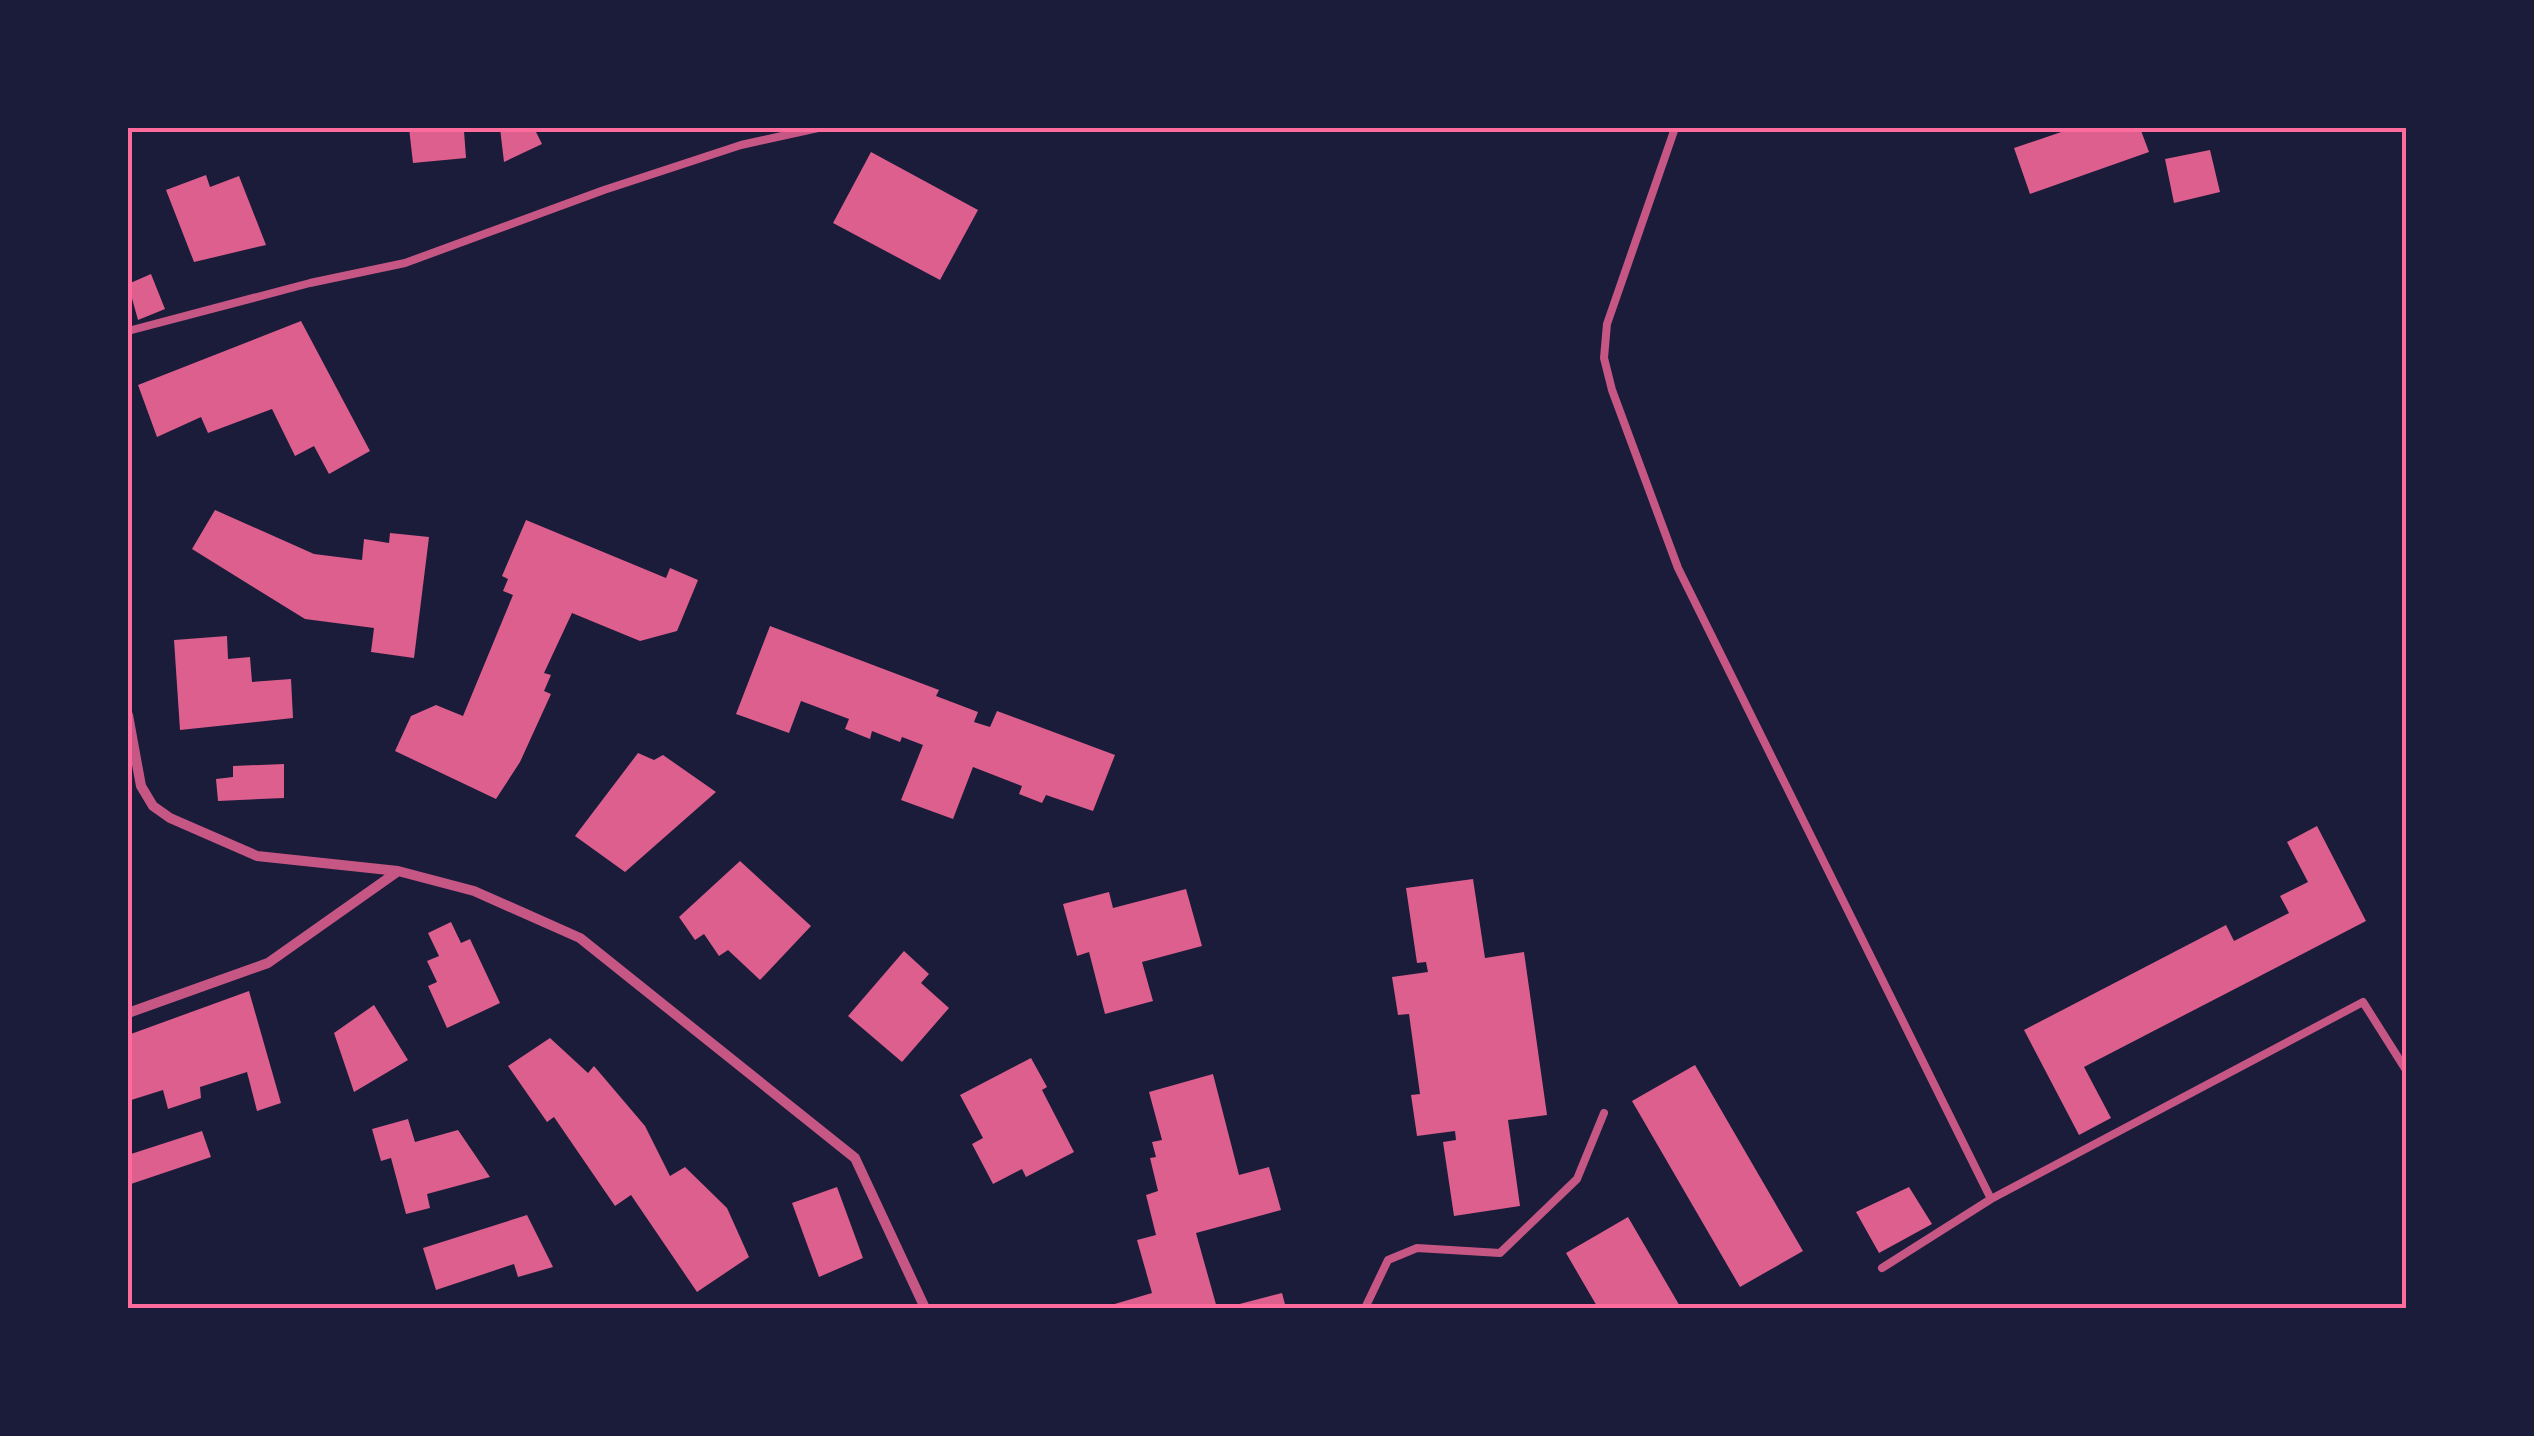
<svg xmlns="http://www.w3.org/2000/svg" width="2534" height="1436" font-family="'Titillium Web',sans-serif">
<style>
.building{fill:#dd5f8e}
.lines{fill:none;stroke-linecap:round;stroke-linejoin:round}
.service{stroke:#c65784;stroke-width:8}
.minor{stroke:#c65784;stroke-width:10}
.neatline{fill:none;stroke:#ff6b9d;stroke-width:4}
</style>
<rect width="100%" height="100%" fill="#1b1b3a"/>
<path class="building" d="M409 128H474V130L464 131 466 158 413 163Z
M500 128H534L542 144 504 162Z
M2073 128H2140L2149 152 2030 194 2014 148Z
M2210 150 2220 192 2174 203 2165 159Z
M871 152 978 210 940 280 833 223Z
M206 175 210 187 239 176 266 245 194 262 166 190Z
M151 274 165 309 138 320 128 284Z
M301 321 370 451 329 474 314 446 295 456 272 409 208 433 201 417 157 437 138 385Z
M215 510 314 554 362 560 364 539 389 543 390 533 429 537 414 658 371 652 374 628 305 619 192 549Z
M526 520 666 578 670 568 698 580 677 631 640 641 572 613 544 673 551 675 544 691 551 694 520 762 496 799 395 751 411 716 436 705 463 716 513 595 503 591 508 579 502 576Z
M770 626 939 690 936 696 978 712 974 722 990 727 997 711 1115 755 1093 811 1046 795 1042 803 1019 794 1022 786 973 767 953 819 901 800 923 745 902 737 900 742 872 731 870 739 845 729 849 719 801 701 789 733 736 714Z
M227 636 228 659 250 657 252 682 291 679 293 718 180 730 174 640Z
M638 753 654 760 663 755 716 792 625 872 575 836Z
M284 764V798L218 801 216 779 233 777V766Z
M2317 826 2366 921 2084 1067 2111 1118 2079 1135 2024 1030 2226 925 2234 941 2289 913 2280 896 2308 882 2287 842Z
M740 861 811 926 760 980 728 950 719 956 704 934 695 940 679 917Z
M1473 879 1485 958 1524 952 1547 1115 1508 1120 1520 1206 1454 1216 1443 1142 1456 1140 1455 1131 1417 1136 1411 1095 1420 1094 1409 1014 1398 1015 1392 977 1428 972 1426 962 1417 963 1406 888Z
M1186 889 1202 946 1142 962 1153 1001 1105 1014 1089 952 1077 956 1063 904 1109 892 1113 908Z
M451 922 461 943 470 939 500 1003 447 1028 428 986 437 982 427 961 439 956 428 933Z
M904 951 929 974 921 983 949 1008 902 1062 848 1016Z
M249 991 281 1103 257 1111 247 1072 200 1087 201 1098 168 1109 163 1090 128 1101V1035Z
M374 1005 408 1060 354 1092 334 1033Z
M550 1038 588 1073 594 1066 645 1126 670 1176 685 1167 727 1208 749 1257 697 1292 631 1195 615 1206 554 1117 547 1122 508 1066Z
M1031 1058 1047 1087 1042 1090 1074 1152 1026 1177 1022 1169 993 1184 972 1144 983 1138 960 1095Z
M1695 1065 1803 1251 1740 1287 1632 1101Z
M1213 1074 1239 1175 1269 1167 1281 1210 1196 1233 1217 1308H1101L1152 1293 1137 1240 1156 1235 1146 1195 1158 1191 1150 1158 1156 1157 1152 1142 1162 1140 1149 1092Z
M408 1119 415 1142 458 1130 490 1177 427 1194 430 1208 406 1214 391 1158 381 1161 372 1129Z
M202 1131 211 1157 128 1185V1155Z
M837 1187 863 1258 819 1277 792 1203Z
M1909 1187 1932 1224 1879 1253 1856 1212Z
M527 1215 553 1267 518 1277 514 1264 436 1290 423 1248Z
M1628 1217 1681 1308H1598L1566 1253Z
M1282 1293 1286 1308H1228V1307Z"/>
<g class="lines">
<path class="service" d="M1675 128 1607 324 1604 358 1612 390 1678 568 1991 1199
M128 331 310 283 405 263 604 190 741 145 818 128
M1882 1268 1991 1199 2363 1002 2406 1070
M1365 1308 1388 1260 1417 1248 1500 1253 1577 1179 1604 1113"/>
<path class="minor" d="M128 715 141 786 153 806 170 818 257 856 398 871 474 891 580 938 855 1158 925 1308
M128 1013 268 963 397 872"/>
</g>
<rect width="2534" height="1436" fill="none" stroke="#1b1b3a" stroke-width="260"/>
<rect x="130" y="130" width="2274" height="1176" class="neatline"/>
</svg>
